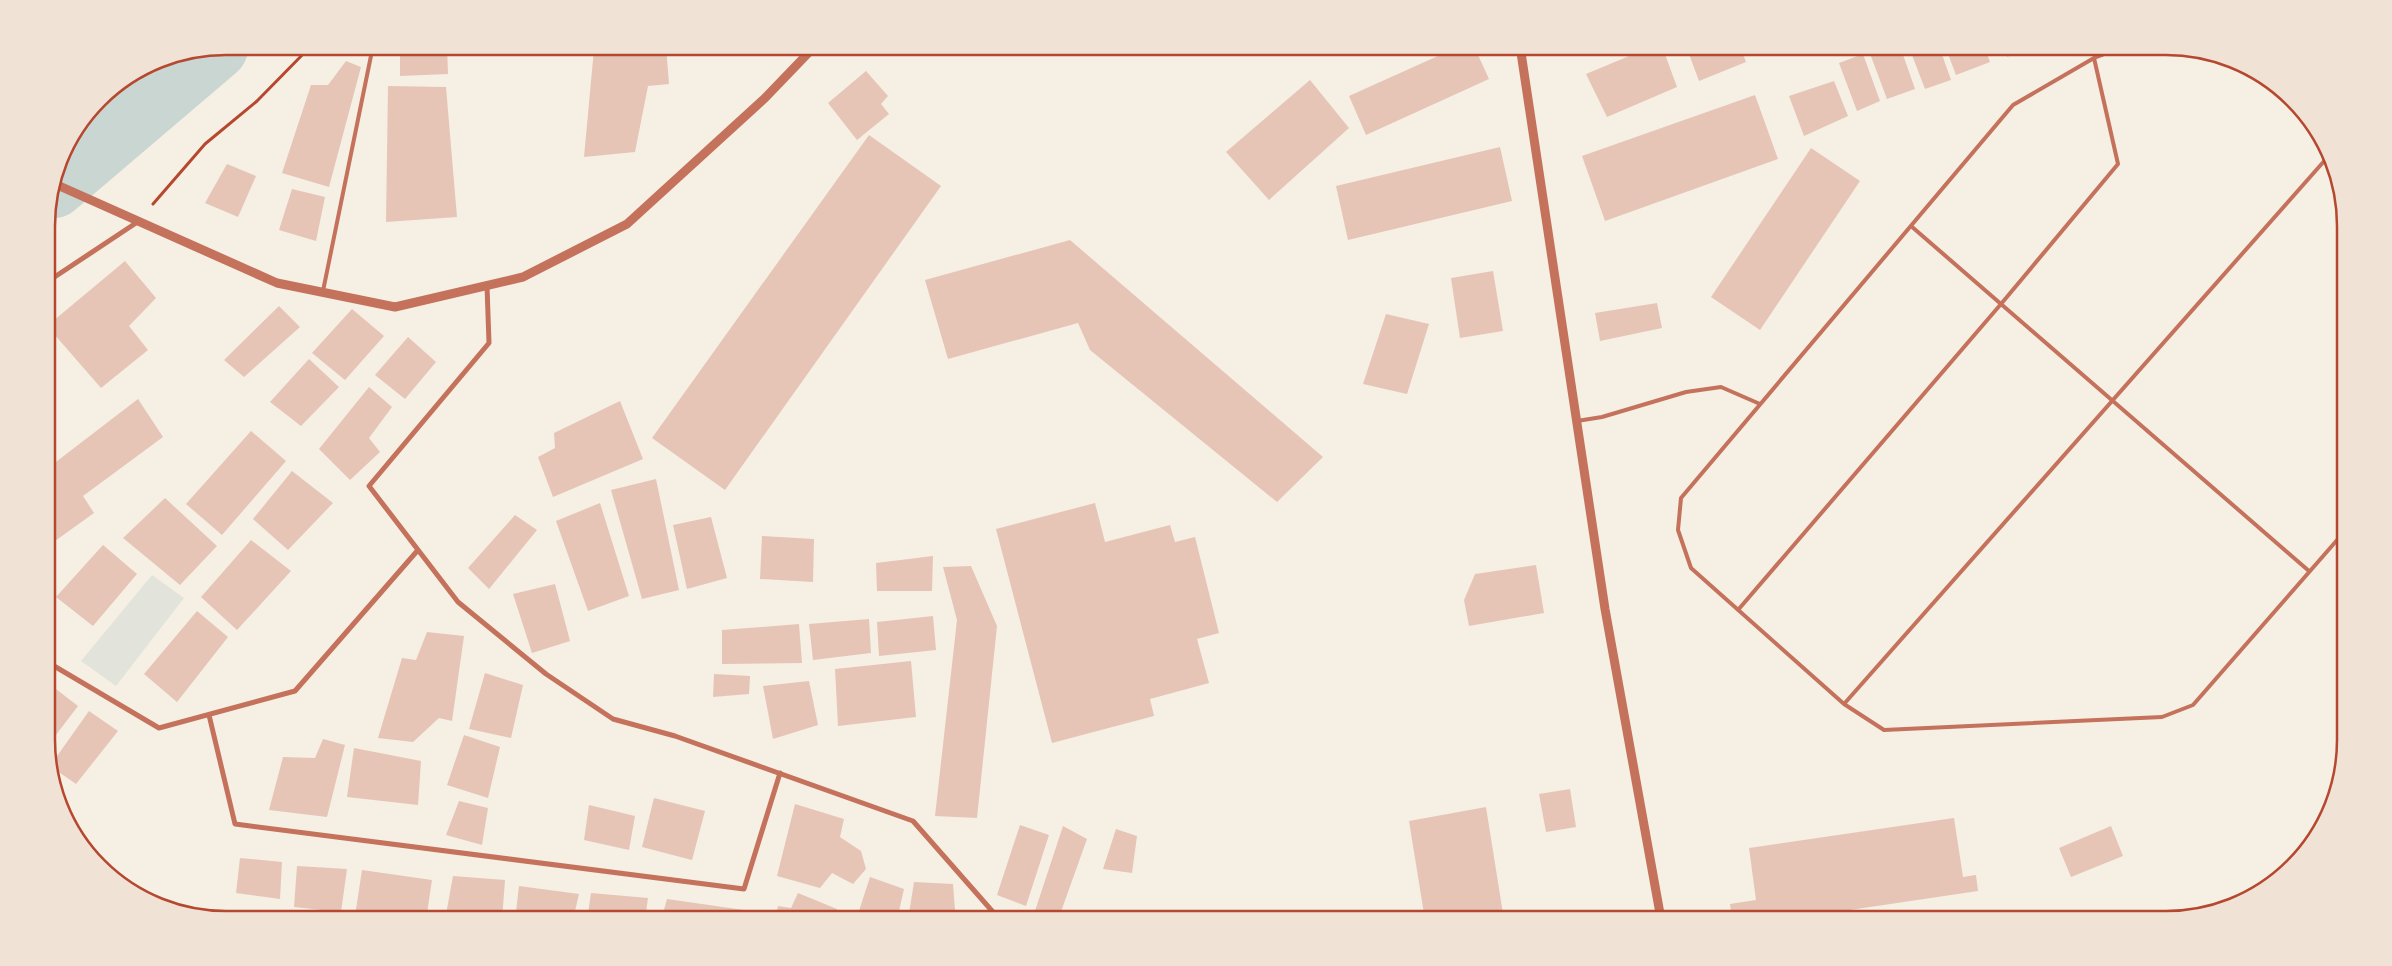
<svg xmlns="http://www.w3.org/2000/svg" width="2392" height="966" font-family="Cabin,sans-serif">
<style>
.green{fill:#e2e4dc}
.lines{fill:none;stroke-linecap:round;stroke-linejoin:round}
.river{stroke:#c9d6d2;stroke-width:64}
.building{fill:#e6c5b7}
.path{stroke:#b5482f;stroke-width:3}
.service{stroke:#c5725c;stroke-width:4}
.minor{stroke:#c5725c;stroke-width:5}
.tertiary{stroke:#c5725c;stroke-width:9}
.rim{fill:none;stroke:#b5482f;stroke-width:2.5}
</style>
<rect width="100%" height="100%" fill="#f6efe4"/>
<path class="green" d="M152 575 184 598 116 686 81 661Z"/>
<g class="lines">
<path class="river" d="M54 186 216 48"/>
</g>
<path class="building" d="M400 46H447L448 74 400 76Z
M636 46H666L669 84 648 86 635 152 584 157 594 49Z
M1460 46H1474L1489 79 1366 135 1349 96Z
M1653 46H1662L1677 87 1607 117 1586 74Z
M1686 46H1740L1746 62 1699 81Z
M1888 46H1900L1915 89 1887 99 1869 51Z
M1923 46H1939L1951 80 1925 89 1910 50Z
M1945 46H1984L1990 62 1956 75Z
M2003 46H2031L2007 57Z
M1863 54 1880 101 1857 111 1839 63Z
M346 61 361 67 329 187 282 173 311 85H328Z
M866 71 888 96 881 104 889 114 857 140 828 103Z
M1310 80 1349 128 1269 200 1226 152Z
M1834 81 1848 116 1804 136 1789 96Z
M388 86 446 87 457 217 386 222Z
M1755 95 1778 159 1605 221 1582 156Z
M869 135 941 186 725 490 652 438Z
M1500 147 1512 201 1348 240 1336 186Z
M1811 148 1860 181 1760 330 1711 297Z
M227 164 256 176 238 217 205 203Z
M292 189 325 197 316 241 279 230Z
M1070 240 1323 457 1277 502 1090 350 1078 323 948 359 925 280Z
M125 261 156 298 129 326 148 350 101 388 47 326Z
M1493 271 1503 331 1460 338 1451 278Z
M1657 303 1662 328 1600 341 1595 313Z
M279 306 300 327 244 377 224 360Z
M352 309 384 336 345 380 312 353Z
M1386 314 1429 324 1407 394 1363 384Z
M408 337 436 362 405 399 375 375Z
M309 359 339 387 301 426 270 402Z
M369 387 392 407 369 438 380 452 350 480 319 449Z
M138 399 163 437 83 496 94 513 48 546V468Z
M620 401 643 459 553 497 538 457 555 448 554 433Z
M251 431 286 461 222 535 186 504Z
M292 471 333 503 288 550 253 519Z
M656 479 679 590 642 599 611 490Z
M165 498 217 546 180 585 123 538Z
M600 503 629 596 588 611 556 521Z
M1095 503 1105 542 1170 525 1175 542 1195 537 1219 633 1197 639 1209 683 1150 699 1154 716 1052 743 996 529Z
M515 515 537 530 489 589 468 568Z
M711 517 727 578 687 589 673 525Z
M762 536 814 539 813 582 760 579Z
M251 540 291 571 237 630 201 597Z
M103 545 137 574 93 626 56 597Z
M933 556 932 591H877L876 563Z
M1536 565 1544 613 1469 626 1464 600 1475 574Z
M971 566 997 626 977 818 935 816 957 620 943 567Z
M555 584 570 641 532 653 513 594Z
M197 611 228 637 177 702 144 674Z
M933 616 936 650 879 656 877 622Z
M869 619 871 653 813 660 809 624Z
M799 624 802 663 722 664V630Z
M427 632 464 636 452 721 439 718 413 742 378 738 402 658 416 660Z
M911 661 916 717 838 726 835 669Z
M485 673 523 685 511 738 469 729Z
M714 674 750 676 749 694 713 697Z
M809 681 818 725 773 739 763 686Z
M52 686 78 706 49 744V690Z
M89 711 118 731 76 784 50 766Z
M464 735 500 747 488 798 447 785Z
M323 739 345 745 327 817 269 810 283 757 315 758Z
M354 748 421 761 418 805 347 797Z
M1570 789 1576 827 1546 832 1539 794Z
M654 798 705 811 692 860 642 847Z
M459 801 488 808 482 845 446 835Z
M795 804 844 819 840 837 861 851 866 869 853 884 832 873 820 888 777 876Z
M589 805 635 816 629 850 584 840Z
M1486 807 1504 920H1425L1409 821Z
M1954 818 1963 877 1976 875 1978 891 1816 915 1817 919H1732L1730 904 1756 900 1749 848Z
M1020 825 1049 835 1026 906 997 895Z
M1063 826 1087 839 1058 920H1040L1033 917Z
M2111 826 2123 856 2071 877 2059 848Z
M1116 829 1137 836 1132 873 1103 869Z
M240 858 282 862 280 899 236 893Z
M297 866 347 869 341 912 294 907Z
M362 870 432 880 426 920H378L355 916Z
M453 876 505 880 502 920H445Z
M870 877 904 889 897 920H856Z
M914 882 953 884 955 910 985 920H908Z
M519 886 579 894 573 920H515Z
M591 893 648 898 645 920H587Z
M798 893 837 909 833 920H775L778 906 791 908Z
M667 899 758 912 755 920H661Z"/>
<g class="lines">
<path class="path" d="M153 204 205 144 257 101 311 46"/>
<path class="service" d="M2126 46 2094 58 2013 105 1681 498 1678 530 1691 568 1844 704 1884 730 2162 717 2193 705 2345 531
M1911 226 2309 571
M323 291 373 46
M1577 421 1602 417 1686 392 1721 387 1760 404
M1738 610 2001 304 2118 164 2094 58
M1844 704 2326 159"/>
<path class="minor" d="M47 282 139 221
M487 286 489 343 369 486 458 602 546 674 613 719 675 736 913 821 1000 920
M49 663 159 728 295 691 418 550
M209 715 235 824 744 889 780 773"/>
<path class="tertiary" d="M1520 46 1605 609 1661 919
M55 184 277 283 395 307 523 277 627 224 765 98 815 46"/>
</g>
<path d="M0 0H2392V966H0ZM226 55H2166A171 171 0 0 1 2337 226V740A171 171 0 0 1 2166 911H226A171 171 0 0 1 55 740V226A171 171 0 0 1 226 55Z" fill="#f1e2d6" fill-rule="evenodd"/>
<path class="rim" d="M226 55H2166A171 171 0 0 1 2337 226V740A171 171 0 0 1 2166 911H226A171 171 0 0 1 55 740V226A171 171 0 0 1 226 55Z"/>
</svg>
